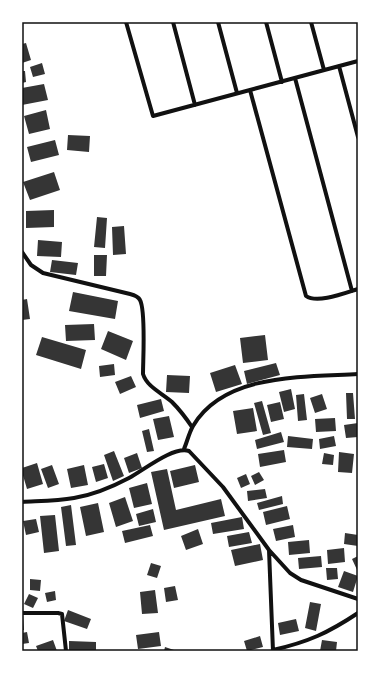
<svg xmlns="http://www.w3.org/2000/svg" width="380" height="673" font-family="'Fira Sans Condensed',sans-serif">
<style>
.building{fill:#353535}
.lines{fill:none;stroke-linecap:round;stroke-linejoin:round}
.minor{stroke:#111;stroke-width:4}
.neatline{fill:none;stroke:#111;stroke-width:1.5}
</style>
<rect width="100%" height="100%" fill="#fff"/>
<path class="building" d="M26 43 31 60 22 63V44Z
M42 63 45 74 33 77 30 67Z
M22 71H25L26 82 22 83Z
M44 84 48 100 22 105V88Z
M46 110 50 129 29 134 24 116Z
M68 135 90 136 89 152 67 150Z
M55 140 59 155 31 162 27 147Z
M54 172 60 190 30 200 23 182Z
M54 210V227L26 228V211Z
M97 217 107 218 105 248 94 247Z
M124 226 126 254 113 255 112 227Z
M38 240 62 242 61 257 37 256Z
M94 255H107L106 276H94Z
M52 260 78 263 76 275 50 272Z
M73 292 118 301 115 319 69 311Z
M27 299 30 319 22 320V300Z
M94 324 95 340 66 341 65 325Z
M108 331 133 341 126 360 101 349Z
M265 335 268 360 243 363 240 338Z
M42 337 86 350 81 369 36 355Z
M276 363 280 375 247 384 244 371Z
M114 364 115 375 100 377 99 366Z
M235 365 242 384 216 392 210 373Z
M167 375 190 376 189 393 166 392Z
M131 376 136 387 120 394 115 382Z
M291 389 295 409 284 412 279 392Z
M346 393H353L355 419H347Z
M304 394 307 420 298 421 296 395Z
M322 394 327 409 315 413 310 398Z
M161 399 164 411 140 418 137 405Z
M262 401 271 433 263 435 254 403Z
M280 402 284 419 271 422 267 405Z
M253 408 257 431 237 434 233 411Z
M169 416 174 437 158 440 153 419Z
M335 418 336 431 316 432 315 419Z
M358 423V437L346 438 344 425Z
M149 429 154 451 147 452 142 431Z
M281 432 284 442 257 449 255 440Z
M288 436 313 439 312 449 287 447Z
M334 436 336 446 320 449 319 439Z
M284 450 286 462 260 467 258 454Z
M114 451 124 476 113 481 104 455Z
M339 452 354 454 352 473 338 472Z
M137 453 142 468 129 473 124 458Z
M324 453 334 455 333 465 322 464Z
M37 463 43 484 27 489 22 472V468Z
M104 464 108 478 96 482 92 467Z
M52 465 59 484 48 488 41 469Z
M84 465 88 485 71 488 67 469Z
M195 465 199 482 174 488 170 471Z
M167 469 176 510 221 499 225 516 164 530 151 472Z
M259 472 264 480 255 485 251 476Z
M246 474 250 484 241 488 237 478Z
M147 483 152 504 134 508 129 488Z
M265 489 267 498 248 501 247 491Z
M282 496 283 504 259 510 257 503Z
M125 497 133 521 116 527 109 503Z
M98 503 104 532 86 536 80 507Z
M71 505 76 545 66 546 61 507Z
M287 506 290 519 266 525 263 512Z
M153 509 156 522 139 526 136 514Z
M55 515 59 551 44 553 40 516Z
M242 517 244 529 213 534 211 523Z
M36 519 39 532 26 535 23 521Z
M150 525 153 536 125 543 122 531Z
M293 525 295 537 276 541 273 529Z
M198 529 203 544 186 550 181 536Z
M249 532 252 543 229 547 227 536Z
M345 533 358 535V546L344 544Z
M309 540 310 553 289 555 288 542Z
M260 544 263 560 235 566 231 550Z
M344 548 345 562 328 564 327 550Z
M321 556 322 567 299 569 298 558Z
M358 556V572L352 559Z
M151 563 161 566 157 578 147 575Z
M326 568H337L338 579 327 580Z
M344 571 358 576 353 592 338 587Z
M30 579 41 580 40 591 30 590Z
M175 586 178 600 166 602 164 588Z
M155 590 158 613 142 614 140 592Z
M55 591 56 600 47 602 45 593Z
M29 594 38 598 33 608 24 604Z
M310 602 321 604 316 631 305 628Z
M68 610 91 619 87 629 64 621Z
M22 615H23L24 630H22Z
M296 619 299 631 280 635 278 623Z
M27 632 29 643 22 644V633Z
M159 632 161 646 138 649 136 635Z
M260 636 263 647 247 651 244 641Z
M53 640 57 651H38L36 646Z
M322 640 337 642 336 651H320Z
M69 641 96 642V651H69Z
M165 647 177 651H164Z"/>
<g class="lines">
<path class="minor" d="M126 22 153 116 358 61
M173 22 195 105
M218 22 237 93
M266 22 282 82
M311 22 324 70
M339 66 358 137
M295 78 352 291
M250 90 306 296C317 304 345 293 358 289
M22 252 31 265 43 273 130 294C134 295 138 296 140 300 146 311 143 359 143 374 147 387 162 393 172 402 180 410 186 418 192 427
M184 449C187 442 189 433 193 426 224 373 304 377 358 374
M22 502C39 501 57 501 74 498 93 495 112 487 129 478 144 470 173 446 189 451L223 487 269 550 290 573 301 580 358 599
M269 550 273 651
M22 613H58L62 614 66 651
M273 650C308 642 328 633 358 613"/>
</g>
<rect width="380" height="673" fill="none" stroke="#ffffff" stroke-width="46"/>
<rect x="23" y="23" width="334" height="627" class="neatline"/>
</svg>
